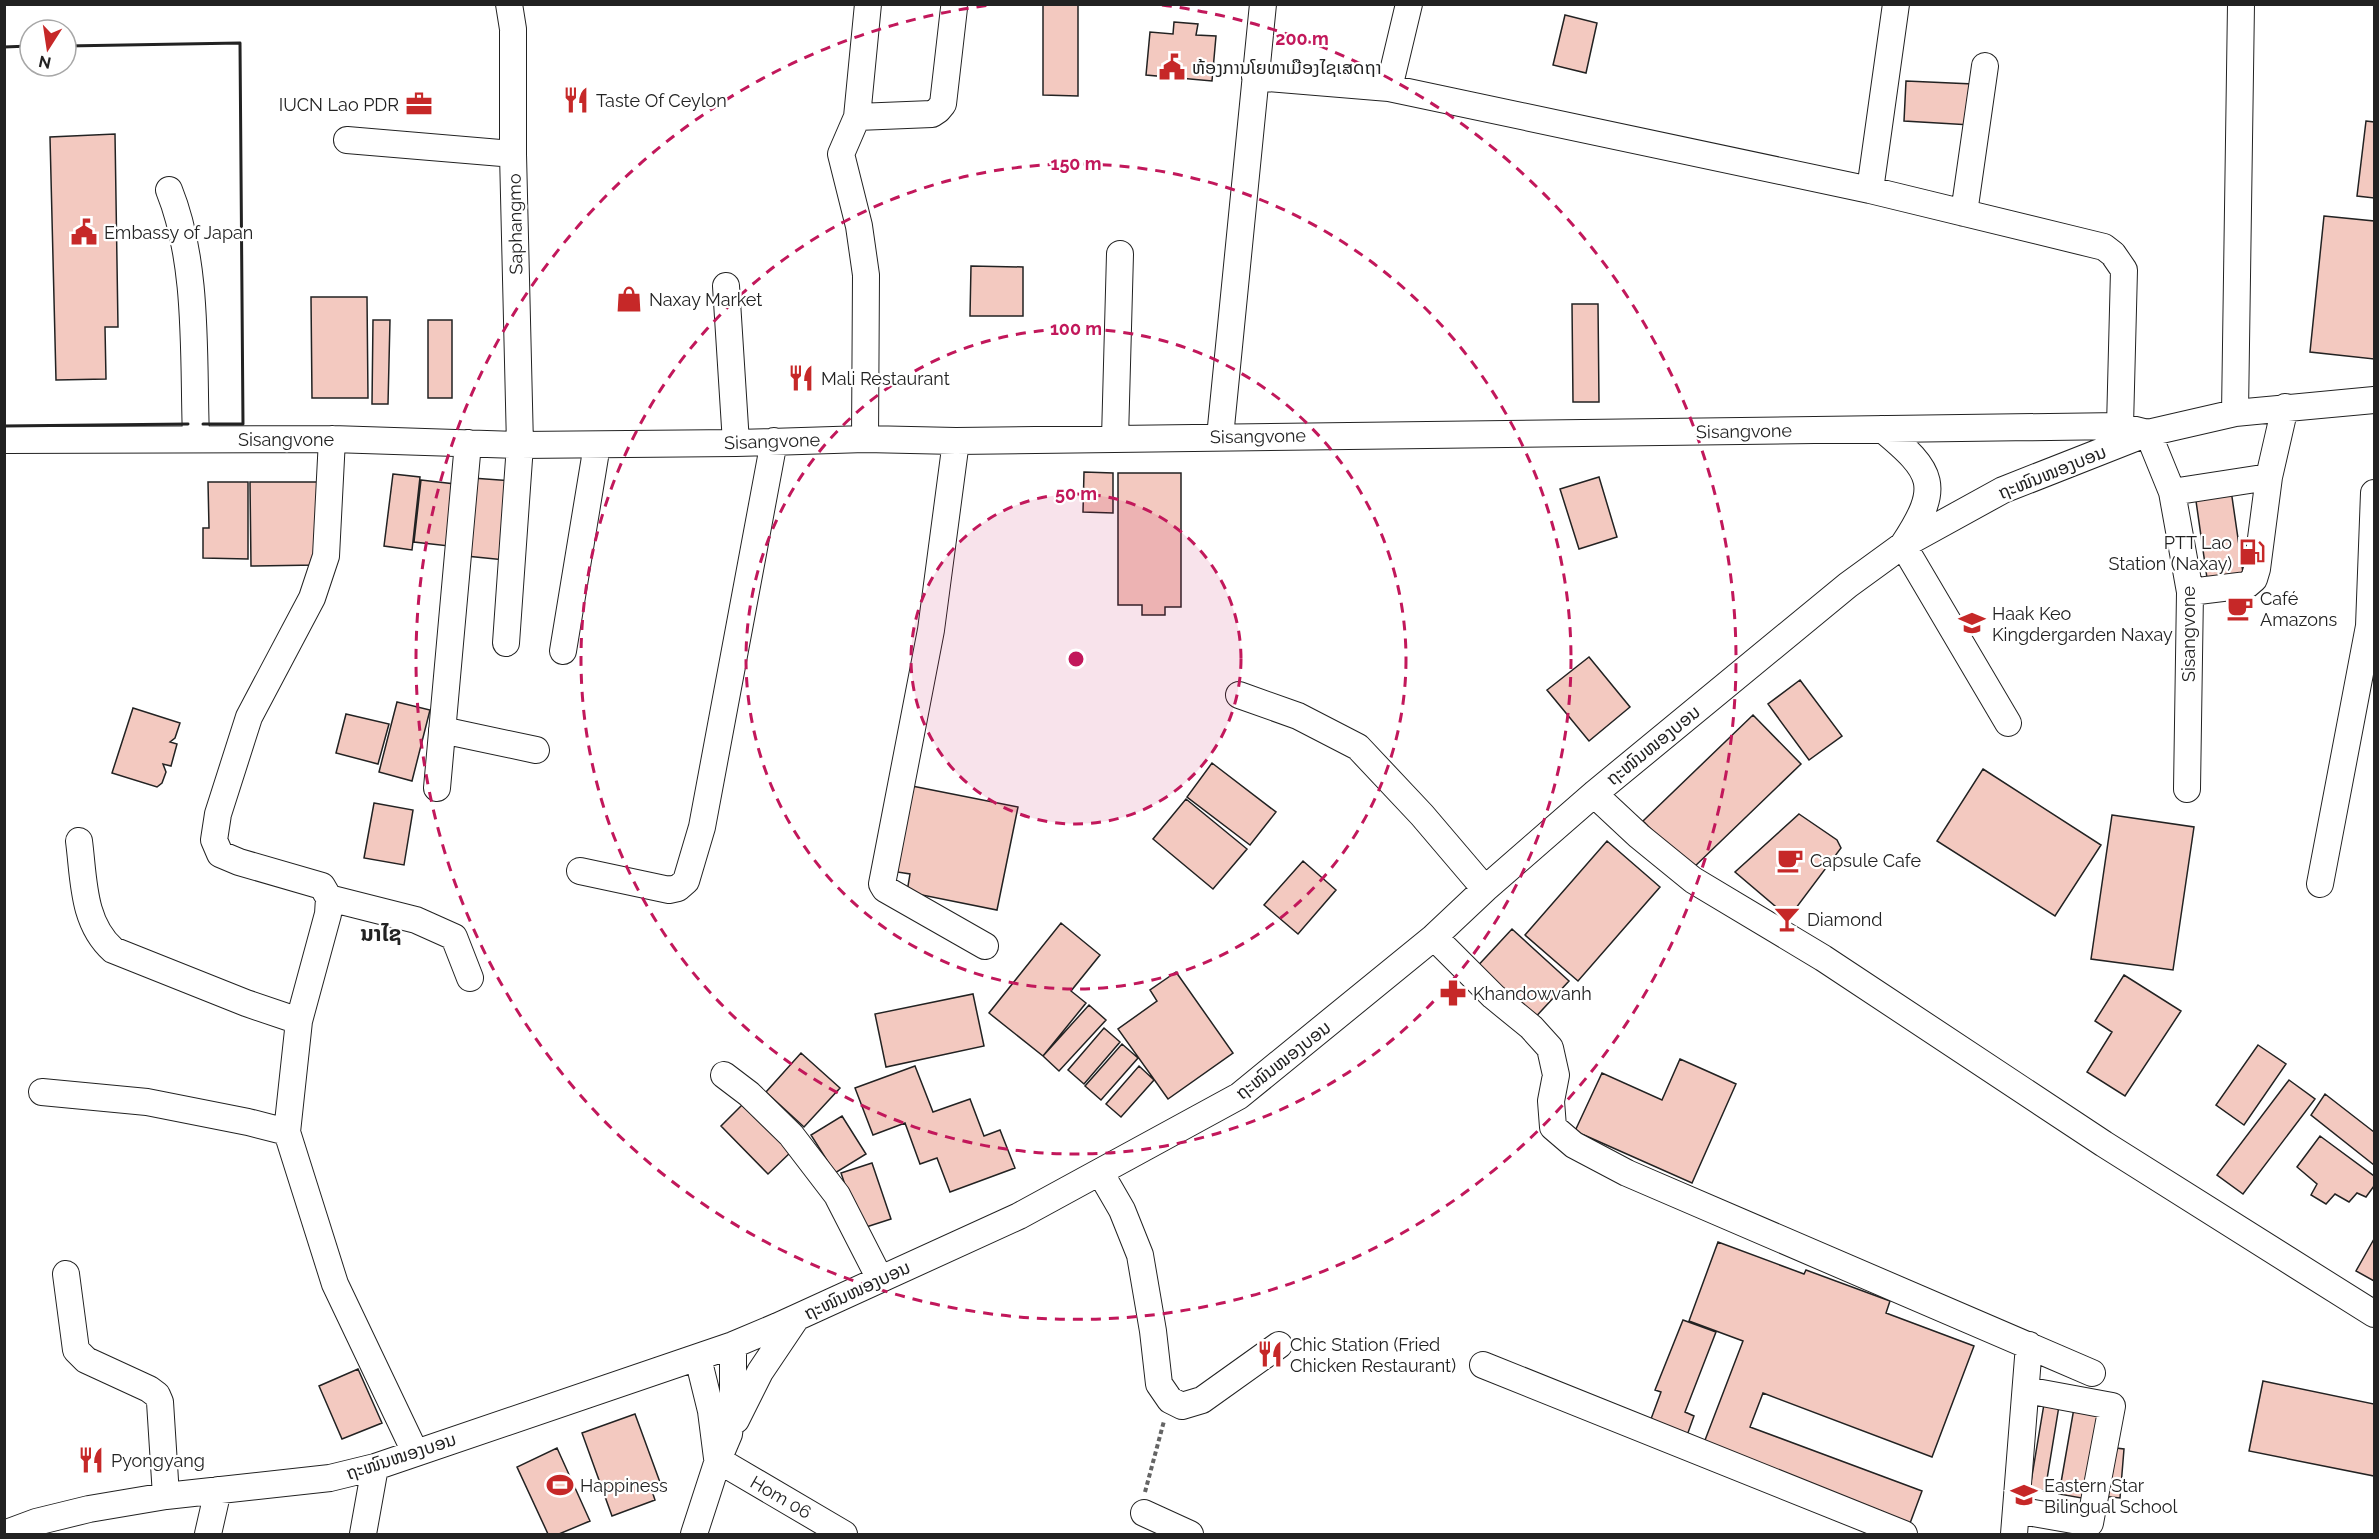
<svg xmlns="http://www.w3.org/2000/svg" width="2379" height="1539" font-family="Raleway,'Noto Sans Lao',sans-serif">
<style>
.building{fill:#f3c9c0;stroke:#222;stroke-width:1.5}
.lines{fill:none;stroke-linecap:round;stroke-linejoin:round}
.minor-casing{stroke:#222;stroke-width:28}
.path{stroke:#646464;stroke-width:4;stroke-dasharray:4.5 3;stroke-linecap:butt}
.minor{stroke:#fff;stroke-width:26}
.wall{stroke:#222;stroke-width:3}
.ring{fill:none;stroke:#c2185b;stroke-width:3;stroke-dasharray:10 8}
.labels{text-anchor:middle;dominant-baseline:central;stroke-width:4.5;stroke-linejoin:round;paint-order:stroke}
.poi-label{font-size:18px;fill:#222;stroke:#fff;text-anchor:start}
.street-label{font-size:18px;fill:#222;stroke:#fff}
.quarter-label{font-size:21px;font-weight:bold;fill:#222;stroke:#fff}
.centre{fill:#c2185b;stroke:#fff;stroke-width:3}
.ring-label{font-size:18px;text-anchor:middle;font-weight:bold;fill:#c2185b;stroke:#fff;stroke-width:4.5;stroke-linejoin:round;paint-order:stroke}
</style>
<rect width="100%" height="100%" fill="#fff"/>
<path class="building" d="M1043 4H1078V96L1043 95Z
M1565 15 1597 23 1586 73 1553 65Z
M1174 22 1198 24 1196 35 1216 36 1212 81 1146 75 1150 32 1173 34Z
M1906 81 1973 84 1971 125 1904 121Z
M2366 121 2374 122V198L2357 196Z
M115 134 118 327H105L106 379 56 380 50 137Z
M2324 216 2374 221V359L2310 352Z
M971 266 1023 267V316H970Z
M311 297H367L368 398H312Z
M1572 304H1598L1599 402H1573Z
M373 320H390L388 404H372Z
M428 320H452V398H428Z
M1084 472 1113 473V513L1083 512Z
M1118 473H1181V607H1165V615H1142V605H1118Z
M393 474 420 477 412 550 384 546Z
M1599 477 1617 537 1579 549 1560 489Z
M472 478 512 481 505 560 466 556Z
M421 480 455 484 449 546 414 542Z
M208 482H248V559L203 558V528H209Z
M250 482H317V565L251 566Z
M2231 490 2244 580 2208 585 2195 494Z
M1589 657 1630 707 1589 741 1547 690Z
M1800 680 1842 736 1809 760 1768 704Z
M397 702 430 710 412 781 379 772Z
M133 708 180 723 175 738 170 742 177 744 171 766 163 764 166 772 162 783 157 787 112 773Z
M346 714 389 724 378 764 336 753Z
M1753 715 1801 764 1691 870 1643 821Z
M1212 763 1276 812 1250 845 1187 797Z
M1983 769 2101 845 2055 916 1937 841Z
M912 786 1018 807 997 910 907 892 910 874 897 872Z
M1186 799 1247 849 1213 889 1153 839Z
M374 803 413 810 404 865 364 858Z
M1799 814 1837 840 1841 848 1793 912 1781 911 1735 872Z
M2112 815 2194 827 2173 970 2091 959Z
M1607 841 1660 887 1578 981 1525 935Z
M1303 861 1336 890 1298 934 1264 905Z
M1061 923 1100 955 1071 991 1086 1003 1043 1056 989 1013Z
M1512 929 1569 981 1530 1023 1473 971Z
M1176 972 1233 1053 1168 1099 1118 1029 1157 1001 1150 990Z
M2124 975 2181 1011 2125 1096 2087 1072 2112 1032 2095 1021Z
M973 994 984 1046 886 1067 875 1014Z
M1089 1005 1106 1020 1059 1071 1043 1056Z
M1104 1028 1120 1042 1084 1084 1068 1070Z
M1122 1044 1138 1058 1101 1100 1085 1086Z
M2258 1045 2286 1064 2244 1125 2216 1105Z
M801 1053 840 1088 804 1127 766 1092Z
M1680 1059 1736 1084 1692 1183 1575 1131 1602 1073 1662 1100Z
M915 1066 933 1112 970 1099 984 1136 1000 1130 1015 1168 950 1192 937 1158 920 1164 905 1123 873 1135 855 1088Z
M1139 1066 1154 1080 1121 1117 1106 1104Z
M2289 1080 2315 1099 2243 1194 2217 1175Z
M2325 1094 2374 1132V1165L2311 1115Z
M745 1102 793 1150 768 1174 721 1126Z
M842 1116 866 1154 835 1173 811 1135Z
M2320 1136 2374 1176V1186L2366 1197 2357 1193 2349 1202 2335 1194 2326 1204 2311 1195 2317 1184 2297 1167Z
M872 1163 891 1219 860 1229 841 1173Z
M2374 1239V1281L2356 1271Z
M1718 1242 1804 1274 1806 1270 1890 1301 1886 1313 1974 1346 1932 1457 1763 1393 1750 1427 1922 1491 1909 1526 1702 1448 1743 1341 1689 1321Z
M1683 1320 1716 1332 1685 1412 1694 1416 1685 1441 1648 1427 1661 1392 1655 1390Z
M358 1369 382 1423 342 1439 319 1386Z
M2263 1381 2374 1404V1476L2249 1451Z
M2044 1404 2059 1406 2045 1491 2030 1488Z
M2074 1408 2101 1412 2087 1499 2059 1494Z
M635 1414 661 1485 651 1488 655 1500 612 1516 582 1433Z
M2107 1447 2124 1449 2120 1498 2102 1496Z
M557 1448 590 1521 559 1534H548L517 1467Z"/>
<g class="lines">
<g class="minor-casing">
<path id="minor" d="M1255 77 1389 88 1870 190 2104 247 2113 254 2124 270 2120 426
M1389 88 1409 4
M857 117 932 114 938 110 943 104 954 8
M347 140 513 154
M169 190C199 264 193 359 196 438
M1870 190 1896 4
M1964 213 1985 66
M726 286 736 443
M2235 413 2241 4
M1882 429C1934 472 1942 486 1903 545L2008 723
M1220 437 1263 4
M1115 438 1120 254
M332 439 326 556 312 598 249 717 218 814 214 840 220 854 239 862 322 886 329 898 328 914 299 1021 287 1132 335 1284 415 1452
M865 439 866 275 859 226 841 154 857 117 868 4
M4 440 332 439 520 445 736 443 865 439 956 441 2120 426 2148 433 2172 492 2190 592 2187 789
M956 441 931 630 882 884 885 889 985 946
M2172 492 2269 477
M2190 592 2247 585 2254 579 2257 569 2269 477 2285 407
M506 643 520 445 513 154V29L509 4
M563 651 597 445
M1239 695 1298 716 1358 747 1422 815 1485 889
M442 730 536 750
M437 788 468 443
M1594 794 1639 836 1693 880 1823 958 2104 1144 2374 1314
M79 841C84 879 82 922 113 950L246 1003 299 1021
M580 871 669 890 678 888 686 881 702 827 774 441
M2320 884 2369 626 2374 493
M329 898 416 920 454 937 470 978
M1434 937 1493 996 1531 1027 1550 1048 1556 1075 1551 1101 1553 1127 1574 1145 1627 1173 2092 1373
M724 1075 749 1094 791 1135 837 1195 880 1279
M42 1092 147 1102 248 1122 287 1132
M1100 1172 1122 1210 1140 1255 1153 1331 1159 1384 1170 1400 1182 1406 1202 1400 1279 1345
M66 1274 76 1350 86 1360 149 1389 157 1395 160 1402 166 1496
M698 1358 711 1411 717 1458
M1483 1365 1904 1534
M736 1420 760 1372 795 1320
M718 1460 844 1534
M2016 1510 2090 1523 2112 1406 2026 1390
M1144 1513 1190 1534
M4 1534 36 1522 89 1509 166 1496 330 1478 375 1467 733 1345 778 1326 1019 1216 1239 1096 1434 937 1485 889 1594 794 1848 585 1903 545 2003 490 2148 433 2235 413 2374 400
M208 1534 218 1490
M363 1534 375 1467
M694 1534 718 1460 729 1434 733 1402V1345
M2014 1534 2029 1345"/>
</g>
<path class="path" d="M1145 1492 1164 1421"/>
<use href="#minor" class="minor"/>
<path class="wall" d="M66 46 240 43 243 424H203
M4 47 30 46
M4 426 188 424"/>
</g>
<circle cx="1076" cy="659" r="165" fill="#c2185b" fill-opacity=".12"/>
<g class="ring">
<circle cx="1076" cy="659" r="165"/>
<circle cx="1076" cy="659" r="330"/>
<circle cx="1076" cy="659" r="495"/>
<path d="M1162 5A660 660 0 1 1 990 5"/>
</g>
<defs>
<g id="civic-bare" transform="scale(2.07)"><path d="M-.6-6.5H3V-4.5H.6V-3L4-1V1h2V6H-6V1h2V-1L-.6-3ZM-1.2 2.5V6h2.4V2.5Z" fill="#c62828" stroke="#fff" stroke-width="2.5" paint-order="stroke"/></g>
<g id="restaurant-bare" transform="scale(2.07)"><path d="M-5-6h1v4h1v-4h1v4h1v-4h1v5L-1.5 .5V6h-2V.5L-5-1ZM5-6V6H3V1.5H1.5Q1.5-4 5-6Z" fill="#c62828" stroke="#fff" stroke-width="2.5" paint-order="stroke"/></g>
<g id="office-bare" transform="scale(2.07)"><path d="M-6-3h4V-5.5h4V-3h4V5H-6ZM-1-4.5V-3h2v-1.5ZM-6 0V1H6V0Z" fill="#c62828" stroke="#fff" stroke-width="2.5" paint-order="stroke"/></g>
<g id="shop-bare" transform="scale(2.07)"><path d="M-5-2.5h2.3a2.7 3.5 0 0 1 5.4 0H5L5.5 6h-11ZM-1.5-2.5h3a1.5 2.3 0 0 0-3 0Z" fill="#c62828" stroke="#fff" stroke-width="2.5" paint-order="stroke"/></g>
<g id="fuel-bare" transform="scale(2.07)"><path d="M-5.5-6h7V0h2V4h1.3V-2.5L3-4.5l.8-.8L6-3V5H2.5V1h-1V6h-7ZM-4.2-4.7v3.2H.2V-4.7Z" fill="#c62828" stroke="#fff" stroke-width="2.5" paint-order="stroke"/></g>
<g id="cafe-bare" transform="scale(2.07)"><path d="M-5.5-4.5H6V0H3Q3 3.5 0 3.5H-2.5Q-5.5 3.5-5.5 0ZM3-3.2v2h1.7v-2ZM-6 4.5H4V6H-6Z" fill="#c62828" stroke="#fff" stroke-width="2.5" paint-order="stroke"/></g>
<g id="school-bare" transform="scale(2.07)"><path d="M0-5L7-2L0 1L-7-2ZM-4 1L0 2.5L4 1V4Q0 6-4 4Z" fill="#c62828" stroke="#fff" stroke-width="2.5" paint-order="stroke"/></g>
<g id="bar-bare" transform="scale(2.07)"><path d="M-6-5H6L.8 .8V4.5H3.5V6h-7V4.5H-.8V.8Z" fill="#c62828" stroke="#fff" stroke-width="2.5" paint-order="stroke"/></g>
<g id="pharmacy-bare" transform="scale(2.07)"><path d="M-2-6h4v4h4v4h-4v4h-4v-4h-4v-4h4Z" fill="#c62828" stroke="#fff" stroke-width="2.5" paint-order="stroke"/></g>
<g id="stadium-bare" transform="scale(2.07)"><path d="M0-5a6.5 5 0 1 0 0 10a6.5 5 0 1 0 0-10ZM-3.5-1.8h7v3.6h-7Z" fill="#c62828" stroke="#fff" stroke-width="2.5" paint-order="stroke"/></g>
</defs>
<g fill-rule="evenodd">
<use href="#civic-bare" x="1172" y="67"/>
<use href="#restaurant-bare" x="576" y="100"/>
<use href="#office-bare" x="419" y="104"/>
<use href="#civic-bare" x="84" y="232"/>
<use href="#shop-bare" x="629" y="299"/>
<use href="#restaurant-bare" x="801" y="378"/>
<use href="#fuel-bare" x="2252" y="552"/>
<use href="#cafe-bare" x="2240" y="608"/>
<use href="#school-bare" x="1972" y="623"/>
<use href="#cafe-bare" x="1790" y="860"/>
<use href="#bar-bare" x="1787" y="919"/>
<use href="#pharmacy-bare" x="1453" y="993"/>
<use href="#restaurant-bare" x="1270" y="1354"/>
<use href="#restaurant-bare" x="91" y="1460"/>
<use href="#stadium-bare" x="560" y="1485"/>
<use href="#school-bare" x="2024" y="1495"/>
</g>
<g class="labels">
<g class="poi-label">
<text x="1192" y="67">ຫ້ອງການໂຍທາເມືອງໄຊເສດຖາ</text>
<text x="596" y="100">Taste Of Ceylon</text>
<text x="399" y="104" text-anchor="end">IUCN Lao PDR</text>
<text x="104" y="232">Embassy of Japan</text>
<text x="649" y="299">Naxay Market</text>
<text x="821" y="378">Mali Restaurant</text>
<text x="2232" y="542" text-anchor="end">PTT Lao<tspan x="2232" dy="21">Station (Naxay)</tspan></text>
<text x="2260" y="598">Café<tspan x="2260" dy="21">Amazons</tspan></text>
<text x="1992" y="613">Haak Keo<tspan x="1992" dy="21">Kingdergarden Naxay</tspan></text>
<text x="1810" y="860">Capsule Cafe</text>
<text x="1807" y="919">Diamond</text>
<text x="1473" y="993">Khandowvanh</text>
<text x="1290" y="1344">Chic Station (Fried<tspan x="1290" dy="21">Chicken Restaurant)</tspan></text>
<text x="111" y="1460">Pyongyang</text>
<text x="580" y="1485">Happiness</text>
<text x="2044" y="1485">Eastern Star<tspan x="2044" dy="21">Bilingual School</tspan></text>
</g>
<g class="street-label">
<text transform="translate(515 224) rotate(-91)">Saphangmo</text>
<text transform="translate(1744 431) rotate(-1)">Sisangvone</text>
<text transform="translate(1258 436) rotate(-1)">Sisangvone</text>
<text x="286" y="439">Sisangvone</text>
<text transform="translate(772 441) rotate(-2)">Sisangvone</text>
<text transform="translate(2052 472) rotate(-22)">ຖະໜົນໜອງບອນ</text>
<text transform="translate(2188 634) rotate(-90)">Sisangvone</text>
<text transform="translate(1653 745) rotate(-39)">ຖະໜົນໜອງບອນ</text>
<text transform="translate(1283 1060) rotate(-38)">ຖະໜົນໜອງບອນ</text>
<text transform="translate(857 1290) rotate(-25)">ຖະໜົນໜອງບອນ</text>
<text transform="translate(401 1456) rotate(-18)">ຖະໜົນໜອງບອນ</text>
<text transform="translate(781 1497) rotate(30)">Hom 06</text>
</g>
<g class="quarter-label">
<text x="381" y="933">ນາໄຊ</text>
</g>
</g>
<circle cx="1076" cy="659" r="9" class="centre"/>
<g class="ring-label">
<text x="1302" y="45">200 m</text>
<text x="1076" y="170">150 m</text>
<text x="1076" y="335">100 m</text>
<text x="1076" y="500">50 m</text>
</g>
<rect width="2379" height="1539" fill="none" stroke="#222222" stroke-width="12"/>
<g transform="translate(48 48) rotate(192)"><circle r="28" fill="#ffffff" stroke="#a7a7a7" stroke-width="1.5"/>
<path d="M0-4.5L10 22L0 15L-10 22Z" fill="#c62828"/>
<text y="-9" font-size="16" font-weight="bold" text-anchor="middle" fill="#222222">N</text>
</g>
</svg>
